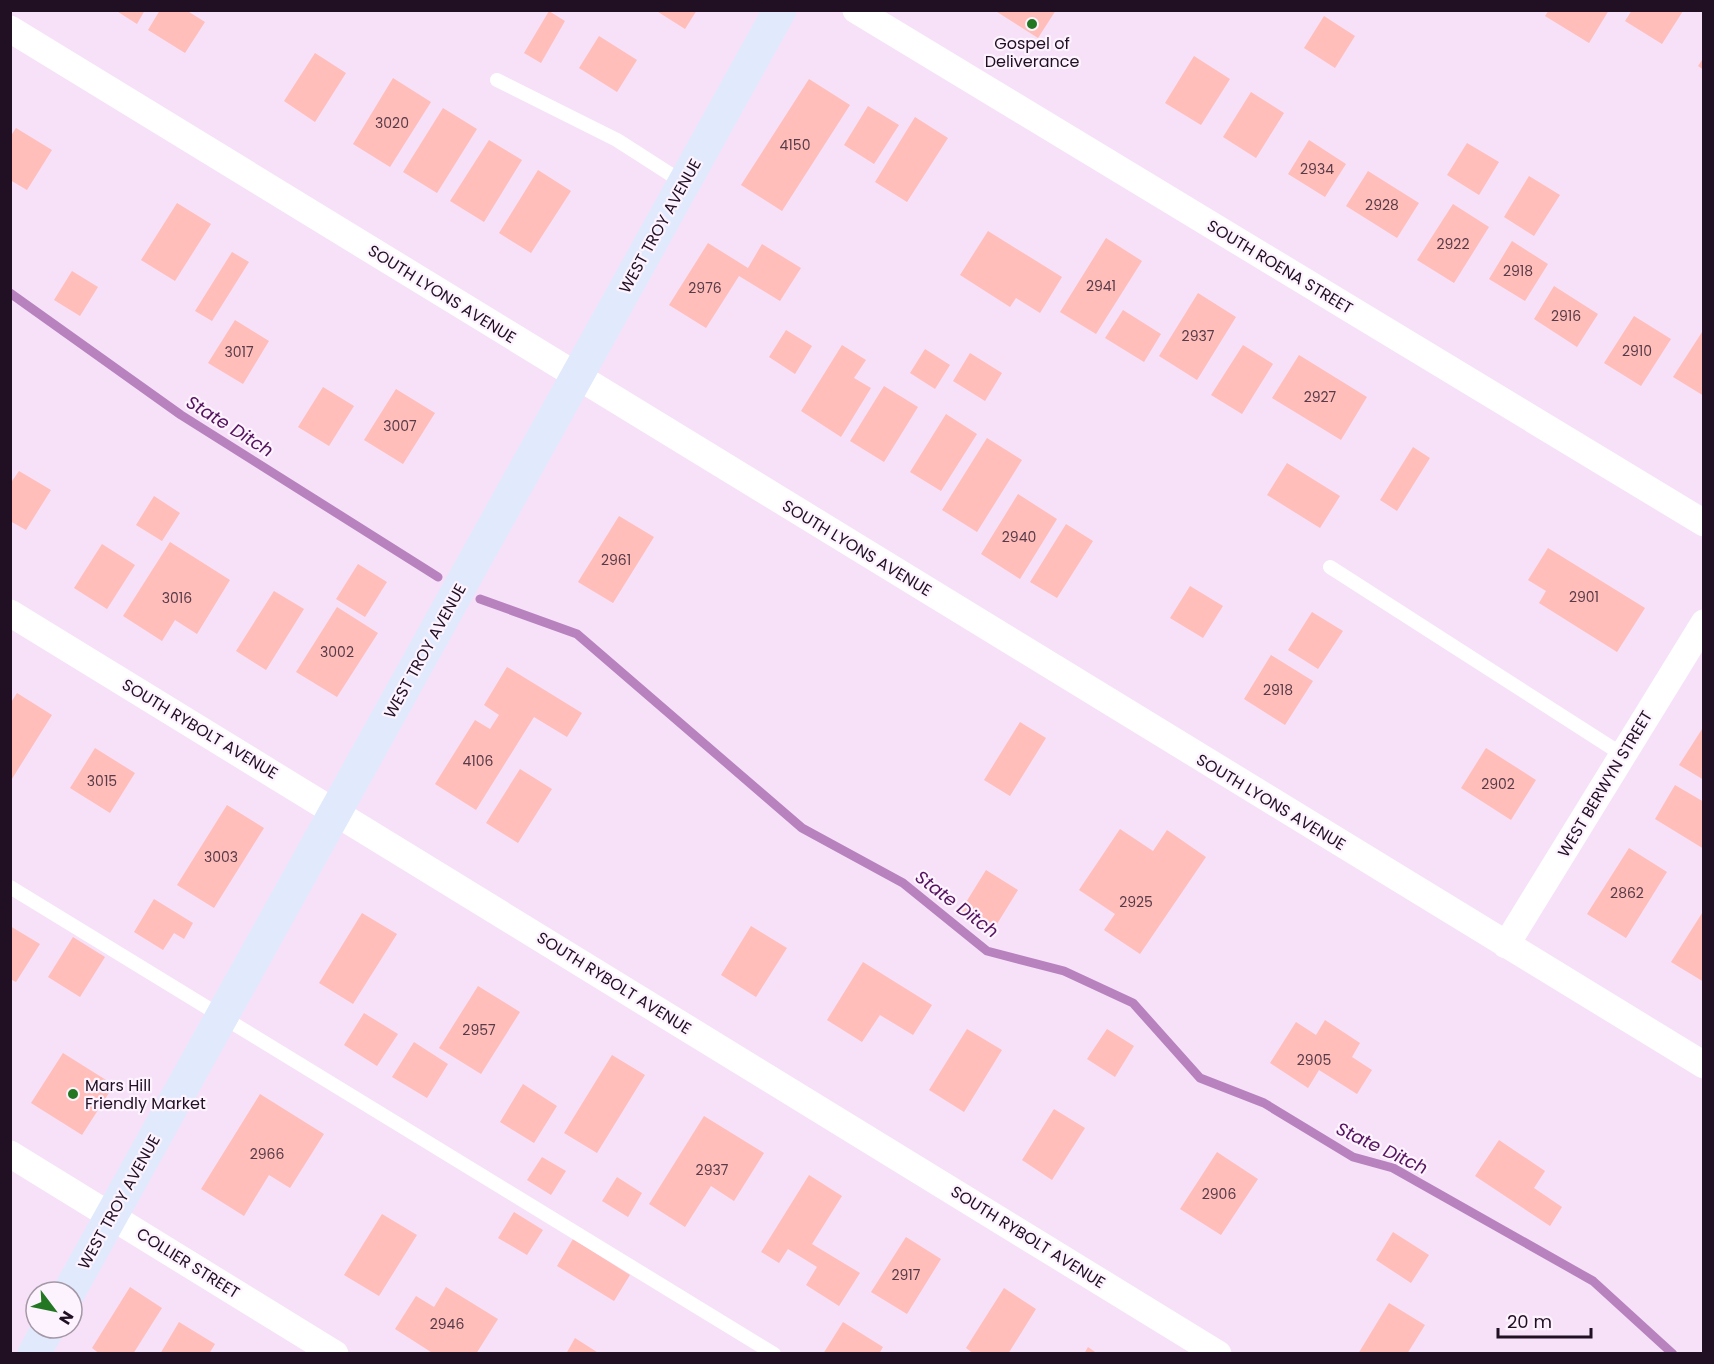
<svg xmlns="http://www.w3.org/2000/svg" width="1714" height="1364" font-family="Poppins,sans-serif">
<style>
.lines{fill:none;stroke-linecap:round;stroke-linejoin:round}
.stream{stroke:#b882bf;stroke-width:9}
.building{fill:#ffbeba}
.lane{stroke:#fff;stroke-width:14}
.street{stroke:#fff;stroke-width:27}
.secondary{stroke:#e0eafc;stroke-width:33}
.poi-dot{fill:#247722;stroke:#fdf3fe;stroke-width:2}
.labels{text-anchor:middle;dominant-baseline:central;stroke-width:4.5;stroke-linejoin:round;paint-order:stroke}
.number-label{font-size:14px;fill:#583b49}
.poi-label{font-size:16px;fill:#210f23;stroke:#fdf3fe}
.street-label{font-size:16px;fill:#210f23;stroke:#fdf3fe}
.water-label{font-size:18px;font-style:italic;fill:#55125e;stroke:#fdf3fe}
</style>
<rect width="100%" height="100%" fill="#f6e1f8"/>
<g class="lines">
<path class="stream" d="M10 293 181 415 438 577
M480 599 577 634 802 828 903 883 987 951 1064 971 1133 1003 1200 1078 1264 1103 1353 1157 1393 1168 1593 1281 1673 1354"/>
</g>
<path class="building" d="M115 10H145L137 24Z
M160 10H186L205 22 185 53 148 30Z
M655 10H697L685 29Z
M994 10H1056L1038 38Z
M1549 10H1609L1589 43 1545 16Z
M1632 10H1682L1683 11 1662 44 1625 21Z
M549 11 565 21 541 63 524 53Z
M1324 16 1355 36 1335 68 1304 48Z
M599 36 637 60 617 92 579 68Z
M315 53 346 73 315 122 284 101Z
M1194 56 1230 79 1201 125 1165 103Z
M1704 57V70L1698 66Z
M393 78 431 102 390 167 353 144Z
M809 79 850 105 782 211 741 185Z
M1251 92 1284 113 1256 158 1223 137Z
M868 106 899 125 874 164 844 145Z
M443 108 477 129 437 193 403 172Z
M915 117 948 138 907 202 875 182Z
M16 128 52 150 27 190 10 180V137Z
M489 140 522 160 484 222 450 201Z
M1309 140 1346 164 1325 197 1288 174Z
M1467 143 1499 162 1479 195 1447 175Z
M538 170 571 191 531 253 499 233Z
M1368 171 1419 203 1397 238 1346 206Z
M1529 176 1560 195 1534 236 1504 217Z
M177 203 211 224 175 281 141 260Z
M1453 204 1489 227 1454 283 1417 260Z
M988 231 1062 277 1040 313 1016 298 1010 307 960 275Z
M1106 238 1142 261 1096 334 1060 312Z
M1512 241 1548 264 1525 301 1489 279Z
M708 243 748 268 762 244 801 268 780 301 739 276 706 328 669 305Z
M232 252 249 262 212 321 195 311Z
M72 271 98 287 80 316 54 300Z
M1554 286 1598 314 1577 347 1534 319Z
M1198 293 1236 317 1197 380 1159 356Z
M1123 310 1161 334 1144 362 1105 338Z
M1634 316 1671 339 1641 386 1604 363Z
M235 320 269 341 243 384 208 363Z
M1704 329V396L1673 377Z
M786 330 812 346 795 374 769 357Z
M842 345 866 360 854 378 871 388 841 437 801 411Z
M1243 345 1273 364 1242 414 1211 395Z
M925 349 950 365 935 389 910 373Z
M970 353 1002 373 985 401 953 381Z
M1299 355 1367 397 1341 440 1272 398Z
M884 386 918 407 884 462 850 441Z
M323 387 354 406 329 446 298 427Z
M396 389 435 413 403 464 364 440Z
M946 414 977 434 941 491 910 472Z
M987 438 1022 460 977 532 942 510Z
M1413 447 1430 458 1397 511 1380 500Z
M1287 463 1340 496 1320 528 1267 495Z
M19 471 51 490 26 530 10 521V484Z
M1018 494 1057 519 1020 579 981 554Z
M154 496 180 513 162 541 136 525Z
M619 516 654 537 613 603 578 582Z
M1066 524 1093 541 1057 598 1030 582Z
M170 542 230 580 197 634 175 620 162 641 123 616Z
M102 544 135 565 107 609 74 588Z
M1548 548 1645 608 1617 652 1539 603 1546 591 1528 580Z
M358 564 387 582 365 617 336 599Z
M1190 586 1223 606 1203 638 1170 618Z
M274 591 304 609 266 670 236 651Z
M337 607 378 633 337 697 296 672Z
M1312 612 1343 631 1318 669 1288 650Z
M1271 655 1313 681 1285 725 1244 699Z
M507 667 582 713 567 737 534 717 476 810 435 784 475 720 490 729 499 715 484 705Z
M17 693 52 715 10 782V704Z
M1020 722 1046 738 1010 796 984 780Z
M1704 726V780L1679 765Z
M95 748 135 773 110 813 70 788Z
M1486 748 1536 780 1511 820 1461 788Z
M520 769 552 789 518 843 486 823Z
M1675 785 1704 802V849L1655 819Z
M227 805 264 828 214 908 177 885Z
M1120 829 1153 851 1167 830 1206 857 1140 954 1104 930 1115 914 1079 890Z
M1629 848 1667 872 1626 938 1587 914Z
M986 870 1018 890 992 932 960 912Z
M154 899 193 923 184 939 174 933 163 950 134 932Z
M1704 910V982L1671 962Z
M362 913 397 934 353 1004 319 983Z
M10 926 40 944 16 982 10 979Z
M751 926 787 948 756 997 721 975Z
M73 937 105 957 80 997 48 977Z
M863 962 932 1005 913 1035 880 1015 862 1042 827 1020Z
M478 986 520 1012 481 1074 439 1048Z
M364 1013 398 1034 377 1066 344 1045Z
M1325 1020 1360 1043 1352 1057 1372 1070 1357 1094 1319 1070 1308 1088 1270 1063 1296 1022 1316 1035Z
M967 1029 1002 1050 964 1112 929 1090Z
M1107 1029 1134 1046 1115 1077 1087 1059Z
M414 1042 448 1064 427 1098 392 1077Z
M63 1053 114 1085 82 1135 31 1103Z
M612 1055 645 1075 597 1153 564 1133Z
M523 1084 557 1106 534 1143 500 1122Z
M260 1094 324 1134 290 1188 269 1175 244 1216 201 1189Z
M1054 1109 1085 1128 1052 1180 1022 1160Z
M704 1116 764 1153 734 1201 711 1186 685 1227 649 1204Z
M1499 1140 1545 1171 1534 1188 1562 1207 1550 1226 1475 1176Z
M1217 1152 1258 1179 1221 1235 1180 1209Z
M542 1157 566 1171 551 1195 527 1180Z
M809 1175 842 1196 812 1244 860 1273 839 1306 806 1285 817 1267 788 1249 779 1263 761 1252Z
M617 1177 642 1193 628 1217 602 1201Z
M514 1212 543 1230 527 1255 498 1238Z
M382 1214 417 1235 379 1296 344 1275Z
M1393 1232 1429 1255 1411 1283 1376 1260Z
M906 1237 941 1259 907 1314 871 1292Z
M573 1239 630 1275 614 1301 557 1266Z
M130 1287 162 1308 133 1354H100L92 1348Z
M446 1287 498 1319 476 1354H434L395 1329 416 1296 434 1307Z
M1004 1288 1036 1309 1008 1354H974L966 1348Z
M1389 1303 1425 1325 1407 1354H1358Z
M179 1322 215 1344 209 1354H160Z
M843 1322 883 1347 879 1354H823Z
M575 1338 600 1354H566Z
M1088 1347 1098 1354H1084Z"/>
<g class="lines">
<path class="lane" d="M497 80 617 140 684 183
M1330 567 1623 755
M10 887 774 1354"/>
<path class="street" d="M856 10 1704 523
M10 29 1704 1065
M10 613 1218 1354
M1506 945 1704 623
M10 1154 335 1354"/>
<path class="secondary" d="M69 1292 780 10
M34 1354 48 1328"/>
</g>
<g class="poi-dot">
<circle cx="1032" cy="24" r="6"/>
<circle cx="73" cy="1094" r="6"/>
</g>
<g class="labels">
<g class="number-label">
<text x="392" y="123">3020</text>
<text x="795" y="145">4150</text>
<text x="1317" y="169">2934</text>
<text x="1382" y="205">2928</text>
<text x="1453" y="244">2922</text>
<text x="1518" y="271">2918</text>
<text x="1101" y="286">2941</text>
<text x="705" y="288">2976</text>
<text x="1566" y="316">2916</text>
<text x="1198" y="336">2937</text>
<text x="1637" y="351">2910</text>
<text x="239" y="352">3017</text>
<text x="1320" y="397">2927</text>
<text x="400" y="426">3007</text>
<text x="1019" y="537">2940</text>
<text x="616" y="560">2961</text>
<text x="1584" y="597">2901</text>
<text x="177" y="598">3016</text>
<text x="337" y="652">3002</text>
<text x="1278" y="690">2918</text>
<text x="478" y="761">4106</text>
<text x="102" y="781">3015</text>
<text x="1498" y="784">2902</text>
<text x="221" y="857">3003</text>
<text x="1627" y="893">2862</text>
<text x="1136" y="902">2925</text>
<text x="479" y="1030">2957</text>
<text x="1314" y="1060">2905</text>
<text x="267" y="1154">2966</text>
<text x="712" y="1170">2937</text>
<text x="1219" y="1194">2906</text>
<text x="906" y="1275">2917</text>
<text x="447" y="1324">2946</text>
</g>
<g class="poi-label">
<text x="1032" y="43">Gospel of<tspan x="1032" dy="18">Deliverance</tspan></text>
<text x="85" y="1085" text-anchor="start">Mars Hill<tspan x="85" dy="18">Friendly Market</tspan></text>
</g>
<g class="street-label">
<text transform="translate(660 226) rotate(-61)">WEST TROY AVENUE</text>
<text transform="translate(1280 267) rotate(31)">SOUTH ROENA STREET</text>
<text transform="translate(442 294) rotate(32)">SOUTH LYONS AVENUE</text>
<text transform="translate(857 548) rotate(31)">SOUTH LYONS AVENUE</text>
<text transform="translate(425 651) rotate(-61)">WEST TROY AVENUE</text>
<text transform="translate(200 729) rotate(31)">SOUTH RYBOLT AVENUE</text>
<text transform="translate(1605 784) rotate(-59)">WEST BERWYN STREET</text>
<text transform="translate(1271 802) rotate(31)">SOUTH LYONS AVENUE</text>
<text transform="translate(614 983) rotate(32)">SOUTH RYBOLT AVENUE</text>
<text transform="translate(119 1202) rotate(-61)">WEST TROY AVENUE</text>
<text transform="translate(1028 1237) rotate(32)">SOUTH RYBOLT AVENUE</text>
<text transform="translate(188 1263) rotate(32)">COLLIER STREET</text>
</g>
<g class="water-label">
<text transform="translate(230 426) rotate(32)">State Ditch</text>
<text transform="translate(957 904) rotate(37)">State Ditch</text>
<text transform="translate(1382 1148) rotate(25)">State Ditch</text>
</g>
</g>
<rect width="1714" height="1364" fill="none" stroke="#210f23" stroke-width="24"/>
<g transform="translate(54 1310) rotate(122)"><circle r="28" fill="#fdf3fe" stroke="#a598a6" stroke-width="1.5"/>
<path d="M0-4.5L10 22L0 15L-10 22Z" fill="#247722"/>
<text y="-9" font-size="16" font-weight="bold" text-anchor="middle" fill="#210f23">N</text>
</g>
<path d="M1498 1328v9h93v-9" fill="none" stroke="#210f23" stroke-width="3"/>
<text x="1507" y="1328" font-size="18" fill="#210f23" stroke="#fdf3fe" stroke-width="4.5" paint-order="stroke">20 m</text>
</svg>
